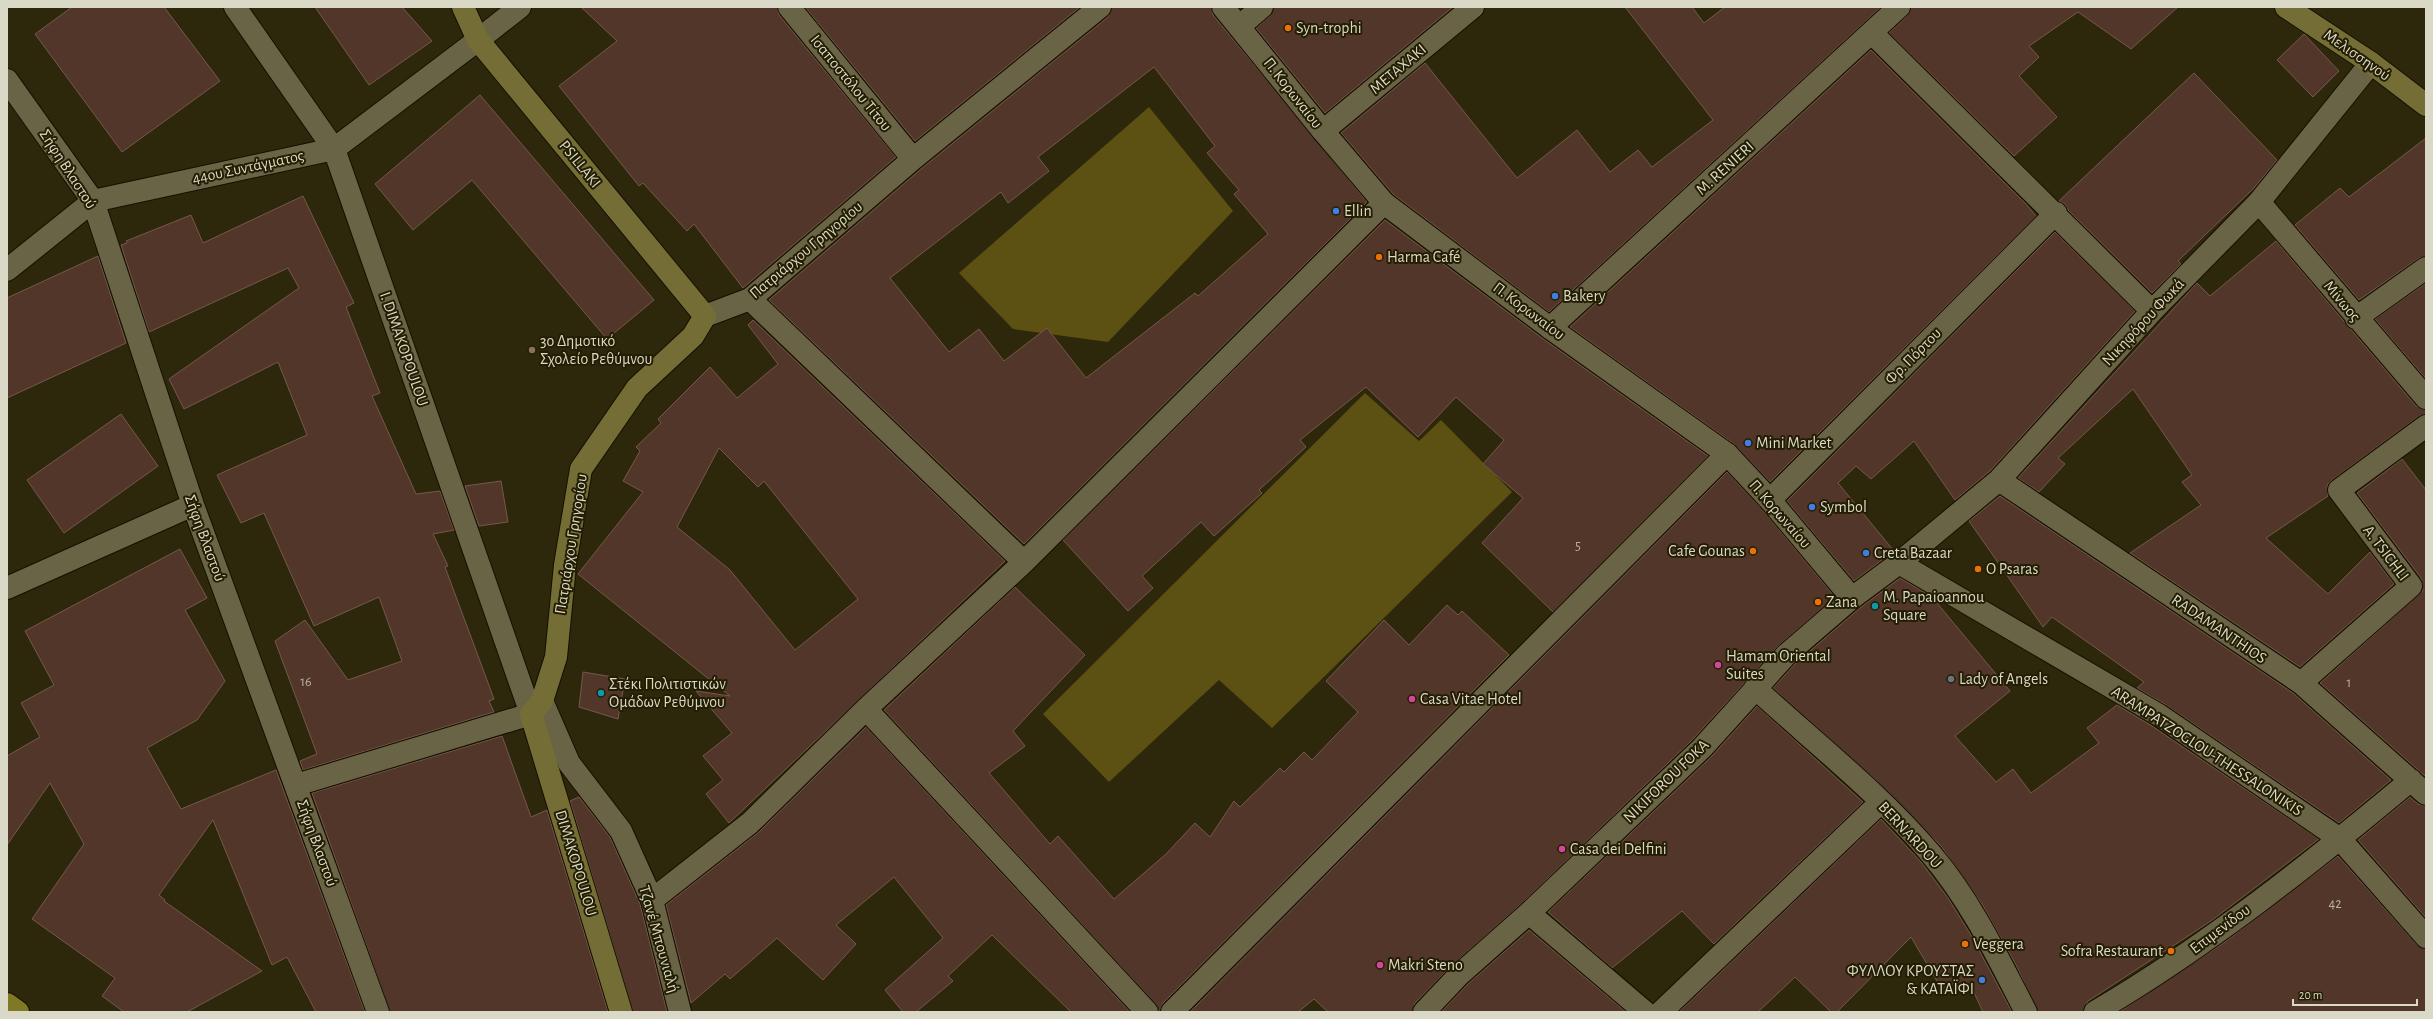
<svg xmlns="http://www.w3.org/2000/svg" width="2433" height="1019" font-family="'Alegreya Sans',sans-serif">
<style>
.green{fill:#5c5012}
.building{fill:#52362a;stroke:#76584b;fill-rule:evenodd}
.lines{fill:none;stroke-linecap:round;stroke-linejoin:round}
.lane-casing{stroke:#151000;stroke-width:24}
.street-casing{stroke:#151000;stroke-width:24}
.secondary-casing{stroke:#151000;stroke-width:24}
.primary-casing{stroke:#151000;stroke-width:24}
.lane{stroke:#696446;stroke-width:22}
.street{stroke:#696446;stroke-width:22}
.secondary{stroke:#746e36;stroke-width:22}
.primary{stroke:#7f7825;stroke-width:22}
.food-dot{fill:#e8710a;stroke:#231e02;stroke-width:1.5}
.shop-dot{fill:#3f7fe0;stroke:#231e02;stroke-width:1.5}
.education-dot{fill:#8d6e63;stroke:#231e02;stroke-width:1.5}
.culture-dot{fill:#0f9aa8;stroke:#231e02;stroke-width:1.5}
.hotel-dot{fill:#d1479c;stroke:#231e02;stroke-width:1.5}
.worship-dot{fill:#6b7280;stroke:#231e02;stroke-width:1.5}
.labels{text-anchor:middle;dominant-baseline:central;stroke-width:4;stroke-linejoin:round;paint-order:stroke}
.number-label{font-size:14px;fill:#b8b0a0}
.poi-label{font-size:16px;fill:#dad8c7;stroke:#231e02;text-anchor:start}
.street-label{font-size:16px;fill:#dad8c7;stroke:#231e02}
</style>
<rect width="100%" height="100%" fill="#2d280b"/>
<path class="green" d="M1149 107 1233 211 1108 342 1013 329 959 273Z
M1365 393 1419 441 1441 420 1512 492 1272 728 1219 680 1109 782 1043 714Z"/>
<path class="building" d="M72 7H164L220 81 122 152 35 34Z
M315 7H402L432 41 369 85Z
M581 7H777L779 15 896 157 743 288 694 224 687 231 643 183 639 186 559 86 617 41Z
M805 7H1080L915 141Z
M1112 7H1211L1213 15 1367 202 1024 544 769 300 921 169 1108 17ZM1154 67 1215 146 1207 153 1239 190 1234 194 1268 234 1198 296 1195 293 1086 378 1047 328 1004 361 979 329 949 352 890 278 1001 192 1008 203 1049 171 1038 157Z
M1274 7H1453L1325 113 1256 28 1270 16Z
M1625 7H1692L1704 23 1725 7H1881L1549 312 1393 194 1341 133 1425 63 1517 178 1577 130 1610 172 1638 150 1652 167 1713 120Z
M1911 7H2178L2131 49 2078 12 2029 46 2039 57 2019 76 2057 117 2014 156 1889 33 1907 16Z
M2304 34 2339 71 2313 97 2277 60Z
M1871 50 2026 204 2036 216 1770 482 1734 444 1570 327Z
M2194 73 2277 160 2254 188 2178 261 2181 264 2152 293 2068 210 2065 204 2059 201Z
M480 95 654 300 607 339 472 180 413 230 375 184Z
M2426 138V256L2419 258 2359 300 2295 225 2340 188 2349 197Z
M303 196 354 303 346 307 380 393 372 396 416 494 440 491 454 530 433 534 448 566 445 567 494 699 489 701 494 712 303 770 300 761 317 754 275 641 305 620 348 680 402 661 379 597 314 626 264 513 241 523 217 475 307 435 278 362 184 409 169 379 299 288 288 268 149 332 121 245 127 243 126 241 191 215 203 243Z
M1385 220 1542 338 1708 456 1553 612 1482 543 1523 498 1483 464 1504 440 1456 397 1418 437 1366 387 1300 440 1306 447 1259 490 1262 493 1214 536 1201 522 1142 576 1153 588 1128 611 1063 540Z
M2055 232 2135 311 1990 471 1955 500 1914 441 1871 479 1856 466 1838 483 1894 551 1854 581 1787 501Z
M2276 241 2416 406 2426 410V414L2419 416 2332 480 2327 485 2328 496 2266 538 2328 594 2370 552 2394 584 2300 667 2130 553 2201 505 2182 482 2192 475 2133 389 2058 458 2065 464 2039 492 2018 478 2197 283 2210 296Z
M98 256 126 343 7 398V298Z
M2426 283V379L2375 319Z
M753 320 1005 561 729 823 706 794 723 780 703 756 732 733 696 691 730 696 578 574 643 492 623 481 640 451 636 447 661 423 658 419 710 367 737 398 778 364 748 325ZM719 448 758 487 764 481 858 599 795 650 730 570 677 527Z
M121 414 158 466 64 533 27 480Z
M2402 459 2426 490V777L2320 683 2423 591 2421 578 2357 493Z
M1727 472 1761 508 1835 597 1778 646 1693 739 1521 904 1451 966 1415 1003 1412 1012H1328L1314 999 1298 1012H1190Z
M501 481 508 522 479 526 465 486Z
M2000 496 2293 693 2391 780 2339 823 2166 705 2137 688 2144 682 2052 617 2043 627 1969 521Z
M180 549 207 598 185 610 225 681 197 720 147 748 181 809 276 770 365 1012H316L287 957 272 965 213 820 159 895 165 900 164 901 262 971 187 1012H124L102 996 115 978 32 919 84 844 50 783 7 845V756L40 737 21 703 54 685 25 631Z
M1900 578 1932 597 2010 691 1955 736 1996 782 2013 769 2031 793 2099 743 2087 728 2117 705 2152 726 2319 839 2211 921 2088 1001 2083 1012H2038L2016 965 1982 904 1941 846 1876 780 1773 688 1796 663 1860 608Z
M1015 587 1085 655 1013 731 1025 746 989 773 1050 844 1058 836 1114 899 1166 854 1195 823 1210 837 1234 801 1240 807 1280 768 1284 772 1304 752 1312 760 1358 712 1326 681 1384 620 1409 645 1447 605 1458 615 1462 611 1509 655 1163 1003 1159 1012 1156 1004 884 710Z
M583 672 625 679 618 719 579 707Z
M1757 706 1863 802 1714 944 1682 911 1612 968 1548 912 1711 757Z
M866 727 1130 1012H1071L992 935 948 976 953 981 916 1012H903L885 990 943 938 894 877 836 925 856 944 823 980 777 938 730 979 725 974 691 1003 666 905 759 832Z
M502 736 531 817 547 810 608 1012H390L312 793Z
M579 797 610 837 640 904 667 1012H633L570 801Z
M2410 797 2418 804 2426 806V918L2358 840Z
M1881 819 1921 862 1948 898 1972 937 2012 1012H1983L1970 984 1944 993 1911 937 1837 1012H1831L1795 977 1758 1012H1679Z
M2338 856 2417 945 2426 949V1012H2119L2225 942Z
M1529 930 1626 1012H1441L1468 984Z"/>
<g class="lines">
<g class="lane-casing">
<path id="lane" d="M789 7 913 159
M1240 26 1262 7
M1872 33 2152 311
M478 40 520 7
M1323 131 1473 7
M2259 202 2426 398
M750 299 1024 562
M705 316 750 299 913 159 1100 7
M2356 318 2426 268
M1550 328 1899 7
M1999 480 2301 683 2426 794
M1770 500 2056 213
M2301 683 2411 586 2339 490 2426 426
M1755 688C1814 742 1879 793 1931 854 1971 901 1998 958 2026 1012
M542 701 569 763 621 831 652 900 680 1012
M866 709 1147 1012
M652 900 750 823 866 709 1024 562 1384 203
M1529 913 1645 1012
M1172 1012 1727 454
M1424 1012 1459 975 1529 913 1702 748 1787 654 1852 598 1899 563 1999 480 2152 311 2259 202 2371 63
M1661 1012 1881 802
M2095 1012C2206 947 2313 862 2411 780"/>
</g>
<g class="street-casing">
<path id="street" d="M235 7 334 149 531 714 296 785
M1223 7 1323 131 1384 203 1550 328 1727 454 1770 500 1852 598
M7 80 93 201 193 505 378 1012
M7 270 93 201 334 149 478 40
M1899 563 2159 715 2340 839 2426 937
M7 588 193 505"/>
</g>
<g class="secondary-casing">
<path id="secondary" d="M463 7 478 40 705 316 693 336 637 388 581 469 565 565 556 657 542 701 531 714 621 1012
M2286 7 2371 63 2426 105"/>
</g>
<g class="primary-casing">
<path id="primary" d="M7 1004 18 1012"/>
</g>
<use href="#lane" class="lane"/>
<use href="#street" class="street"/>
<use href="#secondary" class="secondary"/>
<use href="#primary" class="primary"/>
</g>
<g class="food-dot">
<circle cx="1288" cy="28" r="4"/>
<circle cx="1379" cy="257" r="4"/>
<circle cx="1753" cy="551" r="4"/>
<circle cx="1978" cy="569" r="4"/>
<circle cx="1818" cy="602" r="4"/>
<circle cx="1965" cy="944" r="4"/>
<circle cx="2171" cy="951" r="4"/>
</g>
<g class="shop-dot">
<circle cx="1336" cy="211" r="4"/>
<circle cx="1555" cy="296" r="4"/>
<circle cx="1748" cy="443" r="4"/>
<circle cx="1812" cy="507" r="4"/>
<circle cx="1866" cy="553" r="4"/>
<circle cx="1982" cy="980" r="4"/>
</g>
<circle class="education-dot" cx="532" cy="350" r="4"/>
<g class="culture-dot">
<circle cx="1875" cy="606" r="4"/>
<circle cx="601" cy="693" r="4"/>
</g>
<g class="hotel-dot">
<circle cx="1718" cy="665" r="4"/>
<circle cx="1412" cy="699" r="4"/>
<circle cx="1562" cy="849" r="4"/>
<circle cx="1380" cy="965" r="4"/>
</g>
<circle class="worship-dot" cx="1951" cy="679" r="4"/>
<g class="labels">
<g class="number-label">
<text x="1578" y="546">5</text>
<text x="306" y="682">16</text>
<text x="2349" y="683">1</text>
<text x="2335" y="904">42</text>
</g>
<g class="poi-label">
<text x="1296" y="28">Syn-trophi</text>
<text x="1344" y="211">Ellin</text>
<text x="1387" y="257">Harma Café</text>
<text x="1563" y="296">Bakery</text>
<text x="540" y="341">3ο Δημοτικό<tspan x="540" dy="18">Σχολείο Ρεθύμνου</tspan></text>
<text x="1756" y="443">Mini Market</text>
<text x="1820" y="507">Symbol</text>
<text x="1745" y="551" text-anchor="end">Cafe Gounas</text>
<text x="1874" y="553">Creta Bazaar</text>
<text x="1986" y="569">O Psaras</text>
<text x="1883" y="597">M. Papaioannou<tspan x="1883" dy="18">Square</tspan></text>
<text x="1826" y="602">Zana</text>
<text x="1726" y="656">Hamam Oriental<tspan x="1726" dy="18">Suites</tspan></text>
<text x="1959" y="679">Lady of Angels</text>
<text x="609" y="684">Στέκι Πολιτιστικών<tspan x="609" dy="18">Ομάδων Ρεθύμνου</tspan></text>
<text x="1420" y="699">Casa Vitae Hotel</text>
<text x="1570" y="849">Casa dei Delfini</text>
<text x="1973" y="944">Veggera</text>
<text x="2163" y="951" text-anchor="end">Sofra Restaurant</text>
<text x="1388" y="965">Makri Steno</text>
<text x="1974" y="971" text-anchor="end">ΦYΛΛOY KPOYΣTAΣ<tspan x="1974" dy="18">&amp; KATAΪΦI</tspan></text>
</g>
<g class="street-label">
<text transform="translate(2357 55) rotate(35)">Μελισσηνού</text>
<text transform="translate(1398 69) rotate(-40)">METAXAKI</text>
<text transform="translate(851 83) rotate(51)">Ισαποστόλου Τίτου</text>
<text transform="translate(1293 93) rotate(52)">Π. Κορωναίου</text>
<text transform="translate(580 164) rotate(51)">PSILLAKI</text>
<text transform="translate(248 167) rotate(-12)">44ου Συντάγματος</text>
<text transform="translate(1725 168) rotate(-42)">M. RENIERI</text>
<text transform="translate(68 169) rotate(57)">Σήφη Βλαστού</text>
<text transform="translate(806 250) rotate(-40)">Πατριάρχου Γρηγορίου</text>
<text transform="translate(2342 301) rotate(50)">Μίνωος</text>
<text transform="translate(1529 311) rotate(37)">Π. Κορωναίου</text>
<text transform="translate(2143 322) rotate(-47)">Νικηφόρου Φωκά</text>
<text transform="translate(404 349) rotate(71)">I. DIMAKOPOULOU</text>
<text transform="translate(1913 356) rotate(-45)">Φρ. Πόρτου</text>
<text transform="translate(1780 514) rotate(49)">Π. Κορωναίου</text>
<text transform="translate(205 538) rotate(70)">Σήφη Βλαστού</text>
<text transform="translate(571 544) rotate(-81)">Πατριάρχου Γρηγορίου</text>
<text transform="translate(2386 553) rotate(53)">A. TSICHLI</text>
<text transform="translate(2219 629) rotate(34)">RADAMANTHIOS</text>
<text transform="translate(2207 751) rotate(33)">ARAMPATZOGLOU-THESSALONIKIS</text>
<text transform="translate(1666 781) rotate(-44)">NIKIFOROU FOKA</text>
<text transform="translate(1910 835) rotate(47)">BERNARDOU</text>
<text transform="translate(317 843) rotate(70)">Σήφη Βλαστού</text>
<text transform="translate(576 863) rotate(73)">DIMAKOPOULOU</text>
<text transform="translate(2220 929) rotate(-37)">Επιμενίδου</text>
<text transform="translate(659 939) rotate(74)">Τζανέ Μπουνιαλή</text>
</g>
</g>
<rect width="2433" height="1019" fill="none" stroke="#dad8c7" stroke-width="16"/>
<path d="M2293 999v6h124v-6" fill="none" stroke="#dad8c7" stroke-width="2"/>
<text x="2299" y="999" font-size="12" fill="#dad8c7" stroke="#231e02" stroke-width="3" paint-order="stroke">20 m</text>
</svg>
